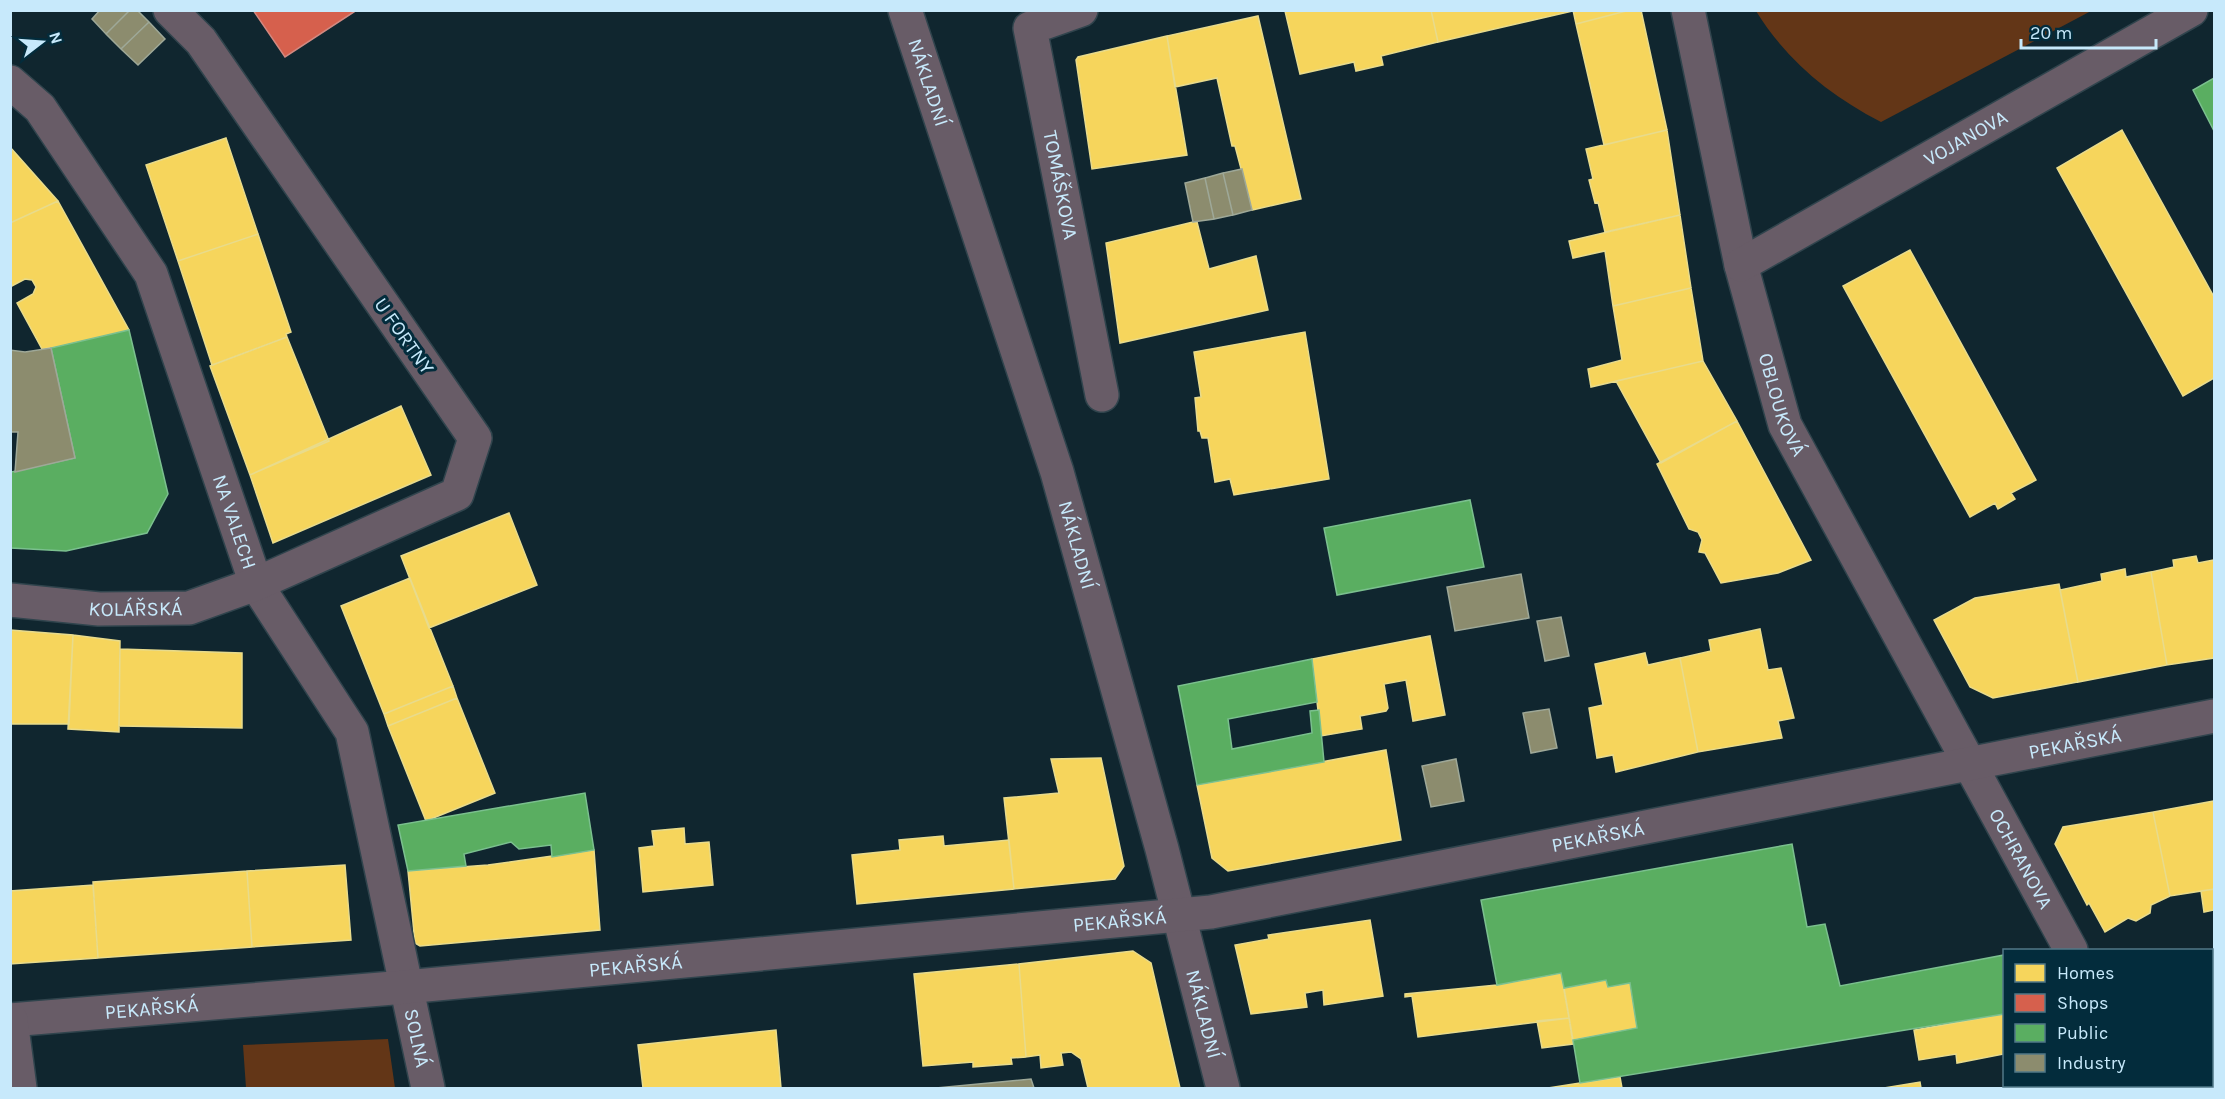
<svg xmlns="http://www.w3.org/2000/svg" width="2225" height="1099" font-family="Karla,sans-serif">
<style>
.green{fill:#633617}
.homes{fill:#f6d55c;stroke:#e8db8c;stroke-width:1.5}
.shops{fill:#d6604d;stroke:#d28981;stroke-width:1.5}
.public{fill:#5aae61;stroke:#7bc08f;stroke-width:1.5}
.industry{fill:#8c8c6e;stroke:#9ea898;stroke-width:1.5}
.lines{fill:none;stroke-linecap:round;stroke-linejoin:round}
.minor-casing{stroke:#30444d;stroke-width:36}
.minor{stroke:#685c67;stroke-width:33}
.labels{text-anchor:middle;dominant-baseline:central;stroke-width:6;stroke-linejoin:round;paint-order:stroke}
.street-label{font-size:20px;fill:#c7e9fb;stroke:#032c3c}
</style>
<rect width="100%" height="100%" fill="#10262f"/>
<path class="green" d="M1756 11H2091L1881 122C1829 95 1787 61 1756 11Z
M388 1039 395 1088H246L243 1045Z"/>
<path class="homes" d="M1431 10H1573V11L1438 42Z
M1431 10 1438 42 1381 56 1383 65 1356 71 1354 62 1300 74 1285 11Z
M1573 10H1630L1576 24Z
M1630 10H1641L1667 130 1604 145 1576 24Z
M1258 16 1301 199 1252 210 1235 146H1232L1217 78 1175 87 1167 36Z
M1167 36 1187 155 1092 169 1076 60 1078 57Z
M1667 130 1680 215 1605 232 1598 202 1595 203 1589 180 1593 179 1586 149Z
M2122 130 2214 297V378L2183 396 2057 168Z
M226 138 258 234 178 261 146 165Z
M10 147 58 201 10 223Z
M58 201 129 330 72 345 42 349 17 303 33 294 36 287 32 280 25 279 10 287V223Z
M1680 215 1691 288 1613 306 1605 251 1573 258 1569 241Z
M1193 222H1197L1209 269 1256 256 1268 310 1120 343 1106 243Z
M258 234 291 332 286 334 287 337 212 365 178 261Z
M1910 250 2036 480 2011 493 2015 499 1998 509 1995 503 1970 517 1843 286Z
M1691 288 1703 361 1591 387 1588 369 1622 360 1613 306Z
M1305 332 1329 479 1234 495 1230 479 1215 482 1208 438H1202L1200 431H1198L1195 398 1201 397 1194 352Z
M287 337 329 441 250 475 210 366Z
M1703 361 1737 421 1661 463 1616 381Z
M401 406 431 475 273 543 250 475Z
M1737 421 1811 560 1778 573 1721 583 1705 553 1699 552 1702 540 1698 532 1689 529 1657 464Z
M509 513 537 585 429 628 401 556Z
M2196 556 2198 563 2214 560V658L2167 665 2151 572 2174 567 2173 560Z
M2125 569 2126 577 2151 572 2167 665 2078 682 2060 590 2102 581 2101 574Z
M410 578 453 686 384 714 341 606Z
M2059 584 2078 682 1993 698 1970 687 1934 620 1975 598Z
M1760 629 1768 670 1781 668 1794 718 1778 721 1782 738 1698 752 1680 658 1711 651 1709 640Z
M10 630 73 635 69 724H10Z
M73 635 120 641 119 732 68 729Z
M1430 636 1445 715 1413 721 1406 680 1384 684 1388 708 1386 711 1360 716 1362 729 1321 736 1312 659Z
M120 649 242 653V728L119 726Z
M1645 653 1648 665 1680 658 1698 752 1616 772 1613 755 1597 758 1589 708 1603 705 1595 664Z
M453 686 457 698 388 726 384 714Z
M457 698 495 793 426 821 388 726Z
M1386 750 1401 840 1228 871 1212 858 1197 785Z
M1101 758 1124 866 1115 879 1014 889 1004 798 1059 793 1051 759Z
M2214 801V889L2170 896 2153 812Z
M2153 812 2170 896 2151 905 2150 913 2136 921 2128 918 2105 932 2089 903 2087 905 2055 844 2063 827Z
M684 828 685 844 709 842 713 885 643 892 639 848 654 846 652 831Z
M943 836 944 846 1009 840 1014 889 857 904 852 855 900 850 899 840Z
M594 850 600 930 420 946 415 943 408 871 488 865Z
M345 865 351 940 252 947 247 871Z
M247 871 252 947 98 958 93 882Z
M93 885 98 958 10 964V891Z
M2214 889V910L2204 912 2201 891Z
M1370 920 1383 996 1324 1005 1323 990 1305 993 1307 1007 1251 1014 1235 945 1269 939 1268 935Z
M1133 951 1151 963 1180 1088H1088L1081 1059 1071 1052 1061 1053 1063 1065 1041 1068 1040 1055 1026 1057 1019 964Z
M1019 964 1026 1057 1011 1058 1012 1064 973 1067V1062L923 1066 914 974Z
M1561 973 1569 1018 1418 1037 1412 996 1405 997V994L1497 985Z
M1606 980 1608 987 1630 983 1637 1028 1573 1040 1564 988Z
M2004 1014V1054L1957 1063 1956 1054 1919 1060 1914 1030Z
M1569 1018 1573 1044 1542 1048 1537 1021Z
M776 1030 781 1088H643L638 1045Z
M1620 1077 1622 1088H1548L1580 1083Z
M1920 1082 1921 1088H1884Z"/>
<path class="shops" d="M253 10H357L285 57Z"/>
<path class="public" d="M2214 78V131L2193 90Z
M129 330 168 494 147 533 66 551 11 548V472L75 458 51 348Z
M1470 500 1484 567 1337 595 1324 528Z
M1312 659 1317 702 1228 719 1232 749 1312 733 1310 711 1319 710 1324 762 1197 785 1178 686Z
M585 793 594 850 552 857 551 845 519 849 511 842 464 854 466 866 408 871 398 825Z
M1792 844 1807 927 1825 924 1840 986 2004 955V1014L1580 1083 1573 1040 1637 1028 1630 983 1608 987 1606 980 1564 988 1561 973 1497 985 1481 900Z"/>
<path class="industry" d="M100 10H130L106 34 92 19Z
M130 10H137L149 22 121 49 106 34Z
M149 22 165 39 138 65 121 49Z
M1242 169 1252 210 1233 215 1223 173Z
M1223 173 1233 215 1214 219 1205 178Z
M1205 178 1214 219 1193 222 1185 183Z
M51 348 75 458 15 472 18 432H10V350L25 352Z
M1521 574 1529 618 1455 631 1447 587Z
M1561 617 1569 656 1545 661 1537 621Z
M1549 709 1557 748 1531 753 1523 713Z
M1456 759 1464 801 1431 807 1422 766Z
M1031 1079 1034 1088H936Z"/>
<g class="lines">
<g class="minor-casing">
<g id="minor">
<path id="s1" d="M905 10 1057 472 1162 849 1223 1088"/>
<path id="s2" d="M1081 10 1030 28 1102 395"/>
<path id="s3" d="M1688 10 1741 265 1785 425 2071 950"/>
<path id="s4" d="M10 82 40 108 151 274 256 584 352 732 428 1088"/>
<path id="s5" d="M1741 265 2191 10"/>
<path id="s6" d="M10 600 99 609 189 608 256 584 457 494 475 438 201 41 170 10"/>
<path id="s7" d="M10 1020 405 987 1211 912 2214 716"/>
<path d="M11 1020 20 1088"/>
<path d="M2143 1086 2145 1088"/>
</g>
</g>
<use href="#minor" class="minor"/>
</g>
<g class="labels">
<g class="street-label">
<text stroke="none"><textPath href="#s1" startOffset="76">NÁKLADNÍ</textPath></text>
<text stroke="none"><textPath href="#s5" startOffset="258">VOJANOVA</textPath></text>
<text stroke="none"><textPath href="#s2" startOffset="214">TOMÁŠKOVA</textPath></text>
<text transform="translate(404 336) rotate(55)">U FORTNY</text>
<text stroke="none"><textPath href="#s3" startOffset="406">OBLOUKOVÁ</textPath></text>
<text stroke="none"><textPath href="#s4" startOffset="501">NA VALECH</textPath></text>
<text stroke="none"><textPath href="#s1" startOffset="562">NÁKLADNÍ</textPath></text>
<text stroke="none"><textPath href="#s6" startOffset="126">KOLÁŘSKÁ</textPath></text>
<text stroke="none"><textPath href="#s7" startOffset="2086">PEKAŘSKÁ</textPath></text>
<text stroke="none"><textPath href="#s7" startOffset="1600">PEKAŘSKÁ</textPath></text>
<text stroke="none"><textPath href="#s3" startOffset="920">OCHRANOVA</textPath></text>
<text stroke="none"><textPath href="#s7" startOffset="1114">PEKAŘSKÁ</textPath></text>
<text stroke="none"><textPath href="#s7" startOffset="628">PEKAŘSKÁ</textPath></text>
<text stroke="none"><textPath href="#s7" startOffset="142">PEKAŘSKÁ</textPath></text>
<text stroke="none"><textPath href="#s1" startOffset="1048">NÁKLADNÍ</textPath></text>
<text stroke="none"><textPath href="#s4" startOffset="1056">SOLNÁ</textPath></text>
</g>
</g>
<rect width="2225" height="1099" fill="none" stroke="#c7e9fb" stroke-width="24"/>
<rect x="2003" y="949" width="210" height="138" fill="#032c3c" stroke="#517888" stroke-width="1.5"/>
<rect x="2015" y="964" width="30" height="18" fill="#f6d55c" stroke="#517888" stroke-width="1.5"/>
<text x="2057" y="979" font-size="18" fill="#c7e9fb">Homes</text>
<rect x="2015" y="994" width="30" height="18" fill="#d6604d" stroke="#517888" stroke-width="1.5"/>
<text x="2057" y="1009" font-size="18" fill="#c7e9fb">Shops</text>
<rect x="2015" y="1024" width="30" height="18" fill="#5aae61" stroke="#517888" stroke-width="1.5"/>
<text x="2057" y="1039" font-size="18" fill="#c7e9fb">Public</text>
<rect x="2015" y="1054" width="30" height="18" fill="#8c8c6e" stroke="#517888" stroke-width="1.5"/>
<text x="2057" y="1069" font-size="18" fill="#c7e9fb">Industry</text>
<g transform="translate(42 42) rotate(73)" stroke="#032c3c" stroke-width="4.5" paint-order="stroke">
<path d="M0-4.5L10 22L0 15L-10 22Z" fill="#c7e9fb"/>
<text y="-9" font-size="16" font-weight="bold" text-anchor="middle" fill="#c7e9fb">N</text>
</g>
<path d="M2021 39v9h135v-9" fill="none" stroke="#c7e9fb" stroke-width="3"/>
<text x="2030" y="39" font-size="18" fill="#c7e9fb" stroke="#032c3c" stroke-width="4.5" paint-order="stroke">20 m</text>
</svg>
